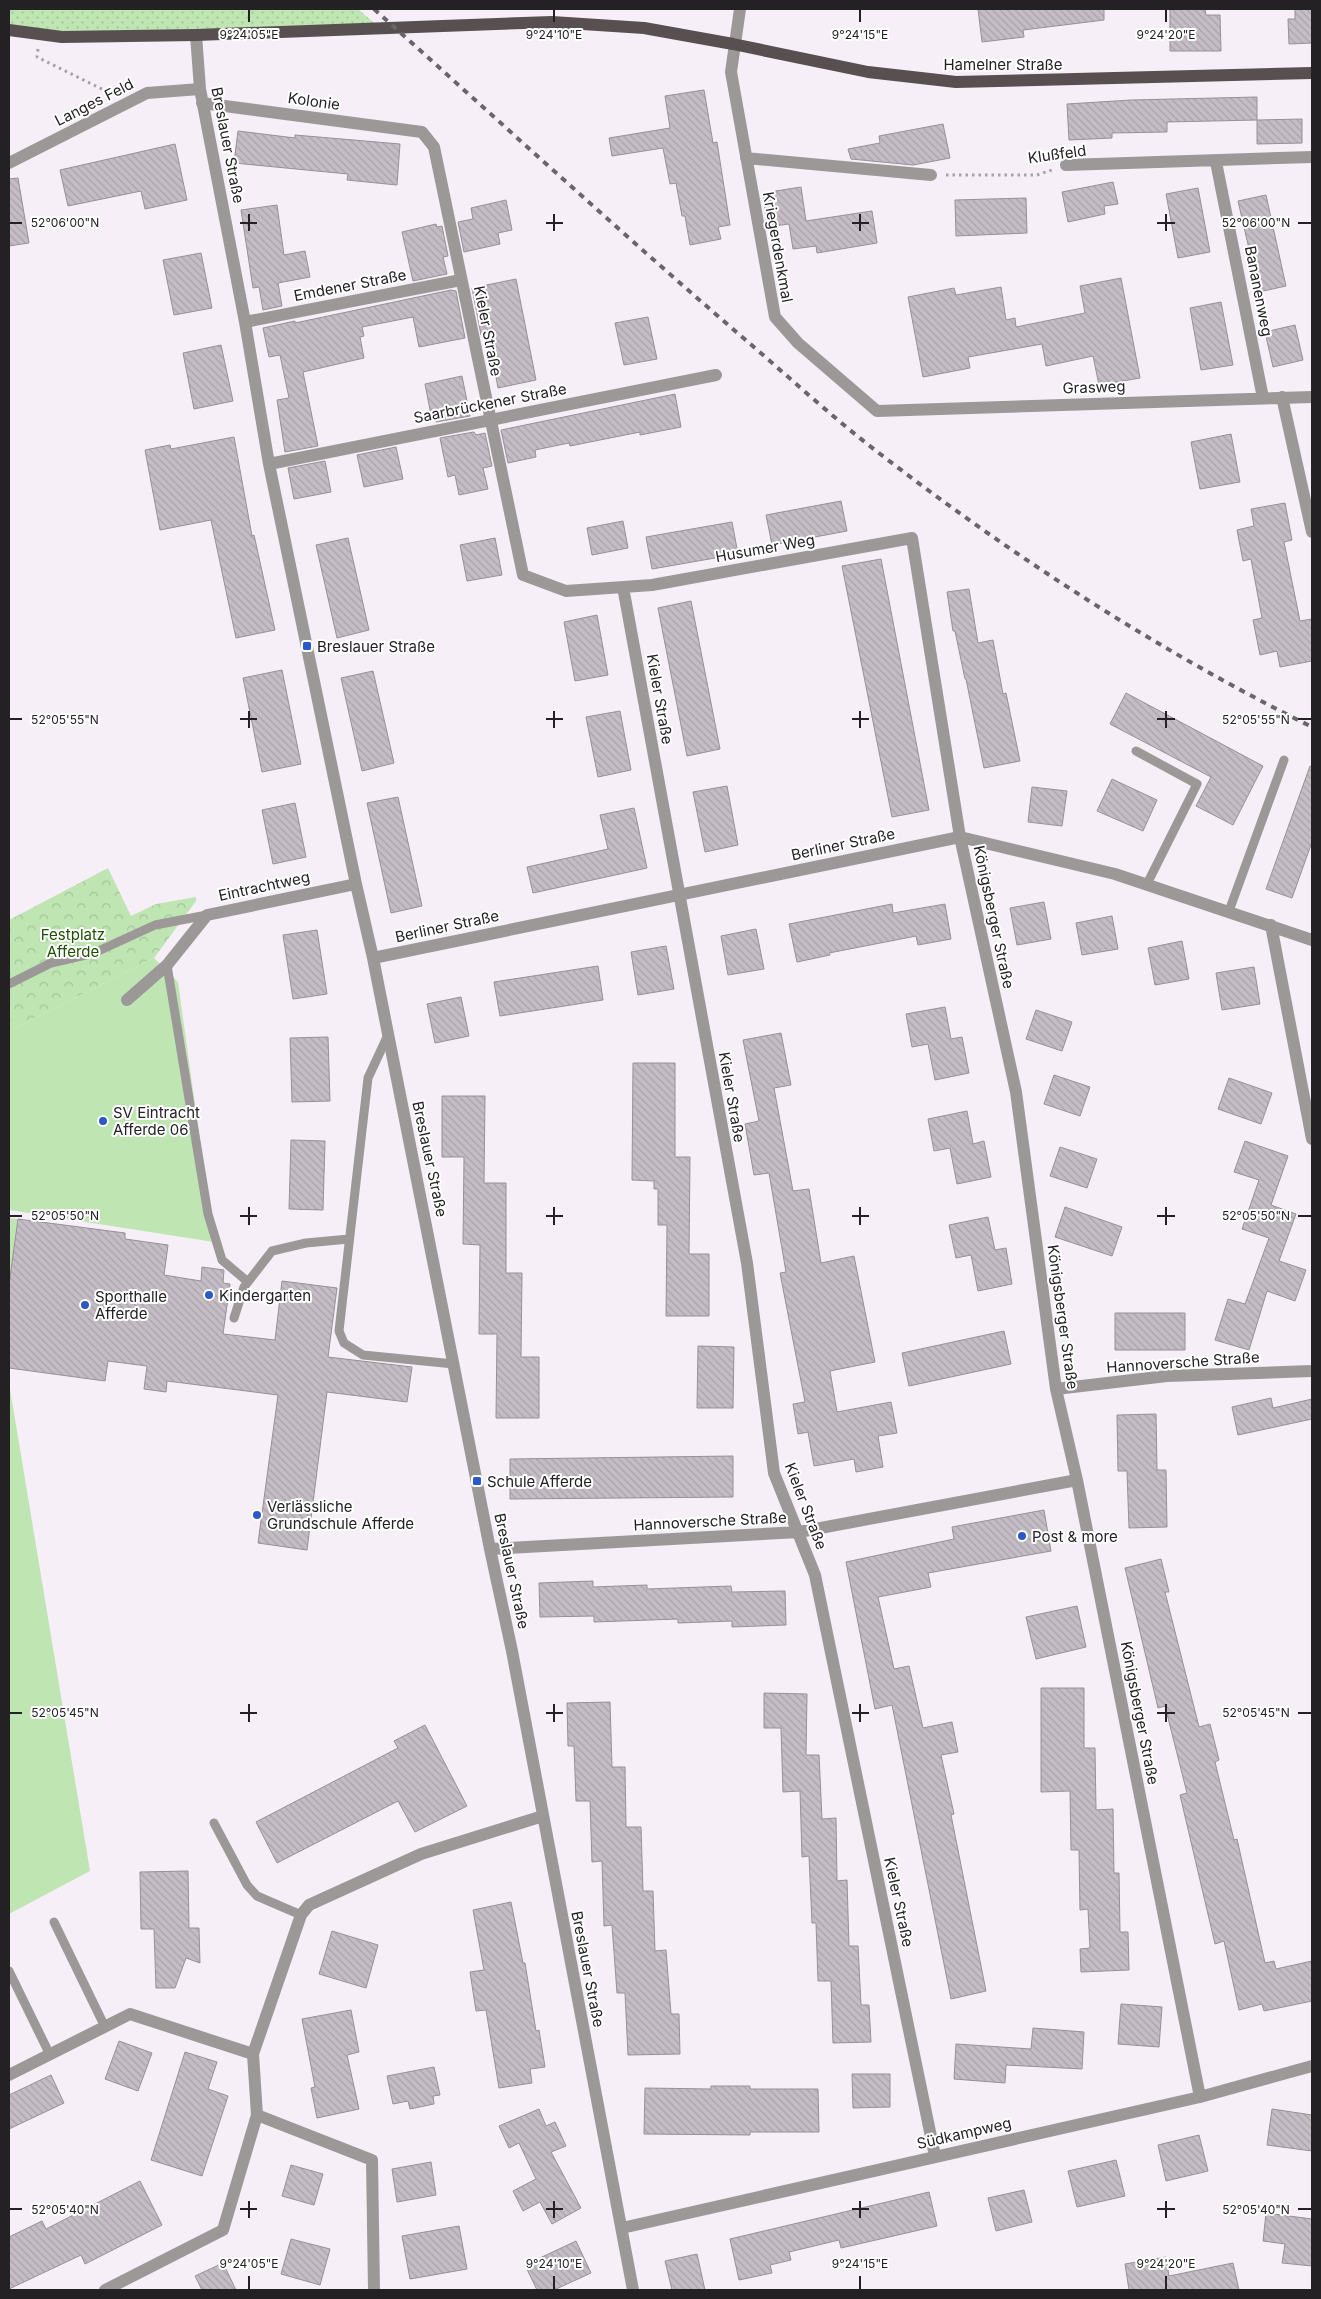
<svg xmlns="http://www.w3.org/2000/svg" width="1321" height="2299" font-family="Inter,sans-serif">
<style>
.grass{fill:url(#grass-dots)}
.park{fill:url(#park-crowns)}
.pitch{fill:#bfe5b3}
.building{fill:url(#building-back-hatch);stroke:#979097}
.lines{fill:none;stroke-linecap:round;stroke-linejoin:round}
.path{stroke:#a7a1a7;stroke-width:3;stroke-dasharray:2.5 4;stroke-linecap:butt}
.lane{stroke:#9c9898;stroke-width:9}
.street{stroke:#9c9898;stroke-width:12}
.primary{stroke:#574f50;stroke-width:12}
.rail{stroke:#6a656a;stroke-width:4;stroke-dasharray:6 6;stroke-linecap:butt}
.ticks{fill:none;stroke:#242124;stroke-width:2}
.poi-dot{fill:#2b5ac8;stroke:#fff;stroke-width:2}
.labels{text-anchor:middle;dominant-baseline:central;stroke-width:4;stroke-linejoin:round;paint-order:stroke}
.street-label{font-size:15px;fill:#242124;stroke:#fff}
.poi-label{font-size:15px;fill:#242124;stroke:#fff;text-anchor:start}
.park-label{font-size:15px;fill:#1c5000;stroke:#fff}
.ticks-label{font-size:12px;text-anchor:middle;fill:#242124;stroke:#fff;stroke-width:4;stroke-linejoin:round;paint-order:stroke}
</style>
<defs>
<pattern id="grass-dots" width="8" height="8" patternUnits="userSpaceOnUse" patternTransform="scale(1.25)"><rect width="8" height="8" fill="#bfe5b3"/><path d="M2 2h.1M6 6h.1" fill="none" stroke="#a4c49a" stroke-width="1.8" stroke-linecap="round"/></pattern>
<pattern id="park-crowns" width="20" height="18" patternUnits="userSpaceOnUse" patternTransform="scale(1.25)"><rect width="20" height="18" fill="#bfe5b3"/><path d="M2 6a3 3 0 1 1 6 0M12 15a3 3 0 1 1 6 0" fill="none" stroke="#a4c49a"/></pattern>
<pattern id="building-back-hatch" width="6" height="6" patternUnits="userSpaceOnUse" patternTransform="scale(1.25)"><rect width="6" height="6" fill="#c5bdc5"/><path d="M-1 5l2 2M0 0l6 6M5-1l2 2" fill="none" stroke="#a9a2a9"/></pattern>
</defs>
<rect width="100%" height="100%" fill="#f7eff7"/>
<path class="grass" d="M9 9H358L380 28 196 35 9 30Z"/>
<path class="park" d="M108 868 131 916 156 904 196 897V901L154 958 9 1031V920Z"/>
<path class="pitch" d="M154 958 178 982 214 1242 9 1210V1031Z
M9 1218 18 1219 9 1285Z
M9 1383 90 1871 9 1914Z"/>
<path class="building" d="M978 9H1104V20L1023 30 1024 37 982 42Z
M1170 9H1205L1206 15H1220L1221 51H1170Z
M1295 9H1312V43L1289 44 1288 19H1295Z
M704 90 713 143 717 142 730 225 718 227 721 239 690 245 685 216H682L676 183 670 184 663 148 612 156 609 138 670 128 665 96Z
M1257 97V120L1167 122V132L1112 133V138L1069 140 1067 104 1131 100Z
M1302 119V143L1257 144V120Z
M943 124 950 158 913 165 851 159 848 149 880 143 879 136Z
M238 131 295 138V135L400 144 397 185 347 180 348 174 234 163Z
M175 144 187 200 145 209 141 191 68 206 60 170Z
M18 178 29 243 9 246V179Z
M1113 182 1118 204 1104 206 1105 214 1068 222 1062 192Z
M801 187 806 221 872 211 877 243 817 253 816 246 793 249 789 224 767 227 763 193Z
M1198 188 1210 252 1178 258 1166 194Z
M1266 195 1286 286 1259 292 1238 201Z
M1026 198 1027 233 956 236 955 200Z
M506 200 512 230 498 233 500 244 464 252 458 222 473 219 471 208Z
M277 205 284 255 305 251 310 277 278 283 282 306 263 310 259 287 253 288 241 210Z
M436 224 437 227 442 226 448 256 443 257 447 274 413 281 402 232Z
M201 253 212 308 174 315 163 260Z
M1121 278 1140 378 1099 385 1093 356 1046 366 1042 344 968 357 970 368 923 377 908 297 954 288 956 295 1001 287 1006 320 1015 318 1016 327 1085 313 1080 286Z
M516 279 536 380 498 388 488 334 481 335 472 288Z
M451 290 456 291 465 338 419 347 413 317 362 327 364 336 360 337 364 358 303 372 318 446 285 452 277 400 289 398 280 355 269 357 263 328 295 321V323Z
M1221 302 1233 365 1201 370 1190 308Z
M648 317 657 359 624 365 615 323Z
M1295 325 1303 360 1273 367 1265 332Z
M221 345 233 401 194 409 183 353Z
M462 376 470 416 436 422V419L432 420 425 384Z
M675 394 681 427 640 435V432L570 446 569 443 535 450 536 457 508 463 501 430Z
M474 432 476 435 485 433 492 466 483 468 488 489 459 495 455 475 448 477 440 438Z
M1231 434 1240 482 1200 489 1191 442Z
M234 437 252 536 254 535 275 630 236 638 211 520 160 530 145 450 170 445 171 449Z
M396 447 403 479 364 487 357 455Z
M325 461 331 492 294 499 288 468Z
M841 501 847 531 772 545 766 515Z
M1285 503 1292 540 1284 542 1300 621 1312 619V661L1280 667 1277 651 1260 655 1253 620 1262 618 1251 559 1243 561 1237 530 1254 526 1251 509Z
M623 521 628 548 592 555 587 528Z
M732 522 738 554 652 569 646 537Z
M348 538 369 630 337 638 316 545Z
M495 538 502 575 467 581 460 545Z
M881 559 929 810 892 817 842 566Z
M969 589 978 643 993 640 1003 694 1006 693 1020 761 984 768 966 679H965L955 631H953L947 592Z
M691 601 720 749 687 756 658 608Z
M597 615 608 675 575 681 564 622Z
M282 670 301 764 262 772 243 678Z
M373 671 394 763 362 771 341 678Z
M1126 693 1263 766 1233 825 1196 806 1211 777 1110 724Z
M620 711 631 770 598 777 586 717Z
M1310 766 1312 767V842L1292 898 1266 889Z
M1112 779 1157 800 1143 831 1097 811Z
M727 786 738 845 705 852 693 792Z
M1032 787 1067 791 1062 826 1028 822Z
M398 797 422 906 391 913 367 803Z
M295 803 306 857 273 864 262 810Z
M634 808 647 868 533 893 527 867 608 849 600 815Z
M1044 902 1051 939 1017 945 1010 908Z
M892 904 893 913 945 904 951 939 918 945 916 936 829 953 830 955 797 962 789 924Z
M1112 916 1118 949 1082 955 1076 923Z
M756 929 764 969 728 975 721 936Z
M317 930 327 994 293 999 283 935Z
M1182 941 1189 979 1155 985 1148 948Z
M666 946 674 989 638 995 631 952Z
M598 966 603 1000 500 1016 494 982Z
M1254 967 1260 1004 1222 1010 1216 973Z
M461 997 469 1036 435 1043 427 1004Z
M945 1007 951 1039 962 1037 969 1073 935 1080 928 1044 912 1047 906 1014Z
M1036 1010 1072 1022 1062 1051 1026 1039Z
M781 1033 791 1085 774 1088 793 1191 809 1189 821 1263 854 1256 875 1362 830 1371 837 1412 891 1402 897 1433 878 1436 883 1467 856 1472 854 1459 814 1466 808 1432 798 1434 793 1404 805 1402 780 1273 786 1272 769 1173 754 1175 745 1124 759 1121 743 1040Z
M328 1037 330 1101 292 1102 290 1038Z
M633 1063H675V1157H690L689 1254H709V1316H666L667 1225H658V1189H654V1181L632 1180Z
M1054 1075 1090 1087 1080 1116 1044 1104Z
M1229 1078 1272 1093 1261 1124 1218 1109Z
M442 1096H485L484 1183H506V1273H522L521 1357H539V1418H496L497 1334H479L480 1245 463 1244 464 1157H442Z
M967 1111 973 1144 984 1141 991 1177 957 1184 950 1148 934 1151 928 1119Z
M291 1140 325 1141 323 1210 289 1209Z
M1245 1141 1288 1156 1271 1205 1296 1214 1279 1261 1306 1270 1295 1301 1267 1291 1249 1350 1215 1340 1228 1299 1245 1304 1269 1238 1242 1229 1259 1180 1234 1172Z
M1060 1147 1097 1159 1087 1188 1050 1176Z
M1065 1207 1122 1227 1112 1256 1055 1237Z
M988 1217 995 1250 1006 1248 1012 1284 978 1291 971 1255 956 1258 949 1225Z
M18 1219 125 1233V1239L168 1245 164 1275 201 1281 202 1267 224 1270 223 1283 230 1284 223 1334 275 1340 282 1281 337 1288 328 1357 412 1367 407 1402 327 1392 307 1550 258 1543 278 1395 167 1381 166 1392 144 1389 147 1366 108 1361 105 1381 9 1368V1285Z
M1115 1313H1185V1350H1115Z
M1004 1331 1011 1364 909 1386 902 1353Z
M698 1346 734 1347 733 1408H697Z
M1271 1398 1273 1408 1312 1399V1419L1238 1435 1232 1407Z
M1156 1414 1157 1470H1166L1167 1527 1129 1528 1127 1471H1118L1117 1415Z
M733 1456V1497L510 1499V1459Z
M1044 1510 1051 1551 928 1573 931 1587 878 1597 894 1669 909 1666 923 1728 952 1722 958 1752 941 1755 954 1814 951 1815 986 1991 951 1999 892 1705 875 1709 846 1562 954 1539 952 1527Z
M1161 1559 1169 1592H1165L1199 1727 1210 1724 1219 1760 1215 1762 1234 1840 1237 1839 1265 1963 1274 1961 1276 1969 1312 1961V2001L1264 2011 1262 2004 1239 2010 1224 1941 1215 1944 1180 1795 1187 1793 1165 1706 1158 1708 1125 1568Z
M593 1581V1587L647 1585V1589L731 1586 732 1592 785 1591 786 1625 732 1627V1621L678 1623V1619L594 1622V1616L540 1617 539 1583Z
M1077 1606 1086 1647 1036 1659 1026 1617Z
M1041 1688H1084V1748H1095L1096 1810 1113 1809 1114 1873H1119L1120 1932H1128L1129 1970 1081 1972 1080 1949 1090 1948 1088 1909 1080 1910 1079 1850H1071L1070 1791 1041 1792Z
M764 1693 807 1694 806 1755H819L822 1819 836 1818 837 1881 847 1880 849 1946H858L861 2005H869L871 2042 833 2043 831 1981H818L816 1923H812L809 1856 802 1857 800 1791 783 1792 781 1728H764Z
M610 1702 612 1767H625L626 1827H641L643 1891H653L655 1951 666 1950 671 2014H679L680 2054 628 2055 625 1993H617L612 1925 604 1926 602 1861 592 1862 590 1801H576L574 1746H568L567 1703Z
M425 1725 467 1806 415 1832 398 1801 277 1863 256 1822 398 1748 394 1741Z
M188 1871 189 1928H199L200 1963 186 1958 175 1988H156L154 1929H141L140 1872Z
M511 1902 523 1963H525L536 2031 539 2030 545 2067 530 2069 532 2083 499 2088 486 2010 476 2011 470 1972 484 1970 473 1910Z
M332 1931 378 1945 366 1988 319 1974Z
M1121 2004 1162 2007 1159 2047 1118 2044Z
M351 2010 359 2052 347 2055 359 2109 317 2118 311 2088 315 2087 302 2019Z
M1033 2028 1084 2032 1082 2069 1006 2065 1005 2083 954 2079 956 2044 1031 2049Z
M119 2041 152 2053 138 2091 105 2079Z
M185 2052 217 2062 208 2089 228 2096 202 2176 151 2160Z
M434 2067 440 2095 433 2096 434 2104 410 2109 408 2101 393 2104 387 2076Z
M852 2074H890V2107L853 2108Z
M51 2075 64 2103 9 2129V2095Z
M711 2086H750V2089H818L819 2132H750V2135L644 2134 645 2088 711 2089Z
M539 2109 546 2126 555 2122 566 2146 551 2152 581 2208 552 2224 540 2202 523 2211 513 2191 536 2179 519 2143 509 2148 499 2126Z
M1272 2109 1312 2115V2151L1267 2145Z
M1199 2135 1208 2171 1166 2181 1158 2145Z
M1116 2160 1125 2196 1077 2207 1068 2171Z
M431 2162 436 2195 397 2202 392 2169Z
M291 2165 323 2174 314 2205 282 2196Z
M140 2181 162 2225 85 2264 81 2255 9 2289V2237L42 2221 46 2229Z
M1024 2190 1032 2222 996 2231 988 2198Z
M929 2192 937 2226 841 2248 839 2240 789 2252 791 2260 770 2265 772 2273 739 2280 730 2239Z
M1266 2213 1312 2219V2266L1282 2263 1285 2244 1263 2241Z
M459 2226 467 2269 410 2279 402 2236Z
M291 2239 330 2249 320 2285 281 2274Z
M576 2241 591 2273 554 2290H537L525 2265Z
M697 2254 705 2290H672L665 2261Z
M1166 2257 1169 2276 1233 2263 1239 2290H1129L1125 2264Z
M223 2263 236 2290H202L195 2276Z"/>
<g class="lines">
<path class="path" d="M38 49 37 57 110 93
M946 175H1037L1052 170"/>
<path class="lane" d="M1136 751 1197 784 1147 884
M1229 911 1284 760
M167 965 208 1214 222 1260 248 1282
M9 984 51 963 94 953 155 925 207 915
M388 1035 368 1078 339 1331 344 1343 363 1355 454 1364
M234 1318 244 1287 272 1251 306 1243 349 1239
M214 1823 247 1885 257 1896 301 1915
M54 1922 105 2027
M9 1971 50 2055"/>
<path class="street" d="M740 9 731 72 775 317 798 343 877 411 1312 397
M196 35 200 89 245 322 269 464 356 884 373 958 490 1549 512 1651 633 2290
M202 103 422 132 434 147 523 575 566 591 652 585 912 538 960 837 1016 1092 1056 1389 1077 1480 1200 2097
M746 158 931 175
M1216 162 1263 398
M9 163 147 93 200 89
M1066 165 1312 157
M245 322 461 280
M1282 397 1312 532
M269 464 716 375
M623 587 747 1263 774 1473 815 1575 935 2156
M1271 925 1312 1139
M373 958 960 837 1115 874 1312 940
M127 1000 167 965 207 915 356 884
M1056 1389 1167 1376 1312 1371
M490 1549 799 1532 1077 1480
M9 2075 130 2014 253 2054
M257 2115 372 2160 374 2290
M622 2228 1200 2097 1312 2066
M105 2290 223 2230 257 2115 253 2054 301 1915 309 1905 421 1854 543 1816"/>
<path class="primary" d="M9 30 62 37 196 35 552 22 644 28 733 44 868 72 956 82 1312 73"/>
<path class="rail" d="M374 9C498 120 621 233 748 342 790 378 831 416 875 450 1012 556 1157 650 1312 727"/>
</g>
<path class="ticks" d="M249 10V22M554 10V22M860 10V22M1166 10V22M249 214V231M554 214V231M860 214V231M1166 214V231M10 223H22M240 223H257M546 223H563M852 223H869M1157 223H1175M1298 223H1311M249 711V728M554 711V728M860 711V728M1166 711V728M10 719H22M240 719H257M546 719H563M852 719H869M1157 719H1175M1298 719H1311M249 1207V1225M554 1207V1225M860 1207V1225M1166 1207V1225M10 1216H22M240 1216H257M546 1216H563M852 1216H869M1157 1216H1175M1298 1216H1311M249 1704V1722M554 1704V1722M860 1704V1722M1166 1704V1722M10 1713H22M240 1713H257M546 1713H563M852 1713H869M1157 1713H1175M1298 1713H1311M249 2201V2218M554 2201V2218M860 2201V2218M1166 2201V2218M10 2209H22M240 2209H257M546 2209H563M852 2209H869M1157 2209H1175M1298 2209H1311M249 2276V2289M554 2276V2289M860 2276V2289M1166 2276V2289"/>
<g class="poi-dot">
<rect x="302" y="641" width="10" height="10" rx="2.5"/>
<circle cx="103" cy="1121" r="5"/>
<circle cx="209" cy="1295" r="5"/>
<circle cx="85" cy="1305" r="5"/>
<rect x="472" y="1476" width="10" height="10" rx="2.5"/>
<circle cx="257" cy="1515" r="5"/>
<circle cx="1022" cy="1536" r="5"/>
</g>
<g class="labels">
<g class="street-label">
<text x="1003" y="64">Hamelner Straße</text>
<text transform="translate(314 101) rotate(8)">Kolonie</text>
<text transform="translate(94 102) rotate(-27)">Langes Feld</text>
<text transform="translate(228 145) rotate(79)">Breslauer Straße</text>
<text transform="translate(1057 154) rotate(-8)">Klußfeld</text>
<text transform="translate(778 247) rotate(80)">Kriegerdenkmal</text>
<text transform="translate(350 285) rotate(-11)">Emdener Straße</text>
<text transform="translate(1259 291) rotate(79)">Bananenweg</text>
<text transform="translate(488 331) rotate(79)">Kieler Straße</text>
<text transform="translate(1094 387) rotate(-2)">Grasweg</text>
<text transform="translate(490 403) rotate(-11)">Saarbrückener Straße</text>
<text transform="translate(765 548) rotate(-10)">Husumer Weg</text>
<text transform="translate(660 699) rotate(80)">Kieler Straße</text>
<text transform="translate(843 844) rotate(-12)">Berliner Straße</text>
<text transform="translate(264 886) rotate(-12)">Eintrachtweg</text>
<text transform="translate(994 917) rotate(78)">Königsberger Straße</text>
<text transform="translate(447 926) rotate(-12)">Berliner Straße</text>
<text transform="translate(732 1097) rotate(80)">Kieler Straße</text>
<text transform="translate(430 1159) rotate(78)">Breslauer Straße</text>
<text transform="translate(1063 1317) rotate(82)">Königsberger Straße</text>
<text transform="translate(1183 1362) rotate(-4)">Hannoversche Straße</text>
<text transform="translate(806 1506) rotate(69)">Kieler Straße</text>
<text transform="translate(710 1521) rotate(-3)">Hannoversche Straße</text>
<text transform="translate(512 1571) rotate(78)">Breslauer Straße</text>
<text transform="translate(1140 1713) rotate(79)">Königsberger Straße</text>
<text transform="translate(899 1902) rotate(78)">Kieler Straße</text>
<text transform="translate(588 1969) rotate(79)">Breslauer Straße</text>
<text transform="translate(964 2133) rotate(-13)">Südkampweg</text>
</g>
<g class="poi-label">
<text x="317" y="646">Breslauer Straße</text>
<text x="113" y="1112">SV Eintracht<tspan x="113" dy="17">Afferde 06</tspan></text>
<text x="219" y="1295">Kindergarten</text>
<text x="95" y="1296">Sporthalle<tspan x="95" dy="17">Afferde</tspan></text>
<text x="487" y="1481">Schule Afferde</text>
<text x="267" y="1506">Verlässliche<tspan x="267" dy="17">Grundschule Afferde</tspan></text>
<text x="1032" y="1536">Post &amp; more</text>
</g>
<g class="park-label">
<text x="73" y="934">Festplatz<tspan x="73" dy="17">Afferde</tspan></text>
</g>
</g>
<g class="ticks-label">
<text x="249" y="39">9°24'05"E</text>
<text x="554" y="39">9°24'10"E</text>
<text x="860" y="39">9°24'15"E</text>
<text x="1166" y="39">9°24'20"E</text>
<text x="65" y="227">52°06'00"N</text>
<text x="1256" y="227">52°06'00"N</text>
<text x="65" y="724">52°05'55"N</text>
<text x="1256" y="724">52°05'55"N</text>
<text x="65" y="1220">52°05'50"N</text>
<text x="1256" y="1220">52°05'50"N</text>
<text x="65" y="1717">52°05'45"N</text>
<text x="1256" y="1717">52°05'45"N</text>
<text x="65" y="2214">52°05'40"N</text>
<text x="1256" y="2214">52°05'40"N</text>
<text x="249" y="2268">9°24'05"E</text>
<text x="554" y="2268">9°24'10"E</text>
<text x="860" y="2268">9°24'15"E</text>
<text x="1166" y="2268">9°24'20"E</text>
</g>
<rect width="1321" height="2299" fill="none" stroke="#242124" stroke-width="20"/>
</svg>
